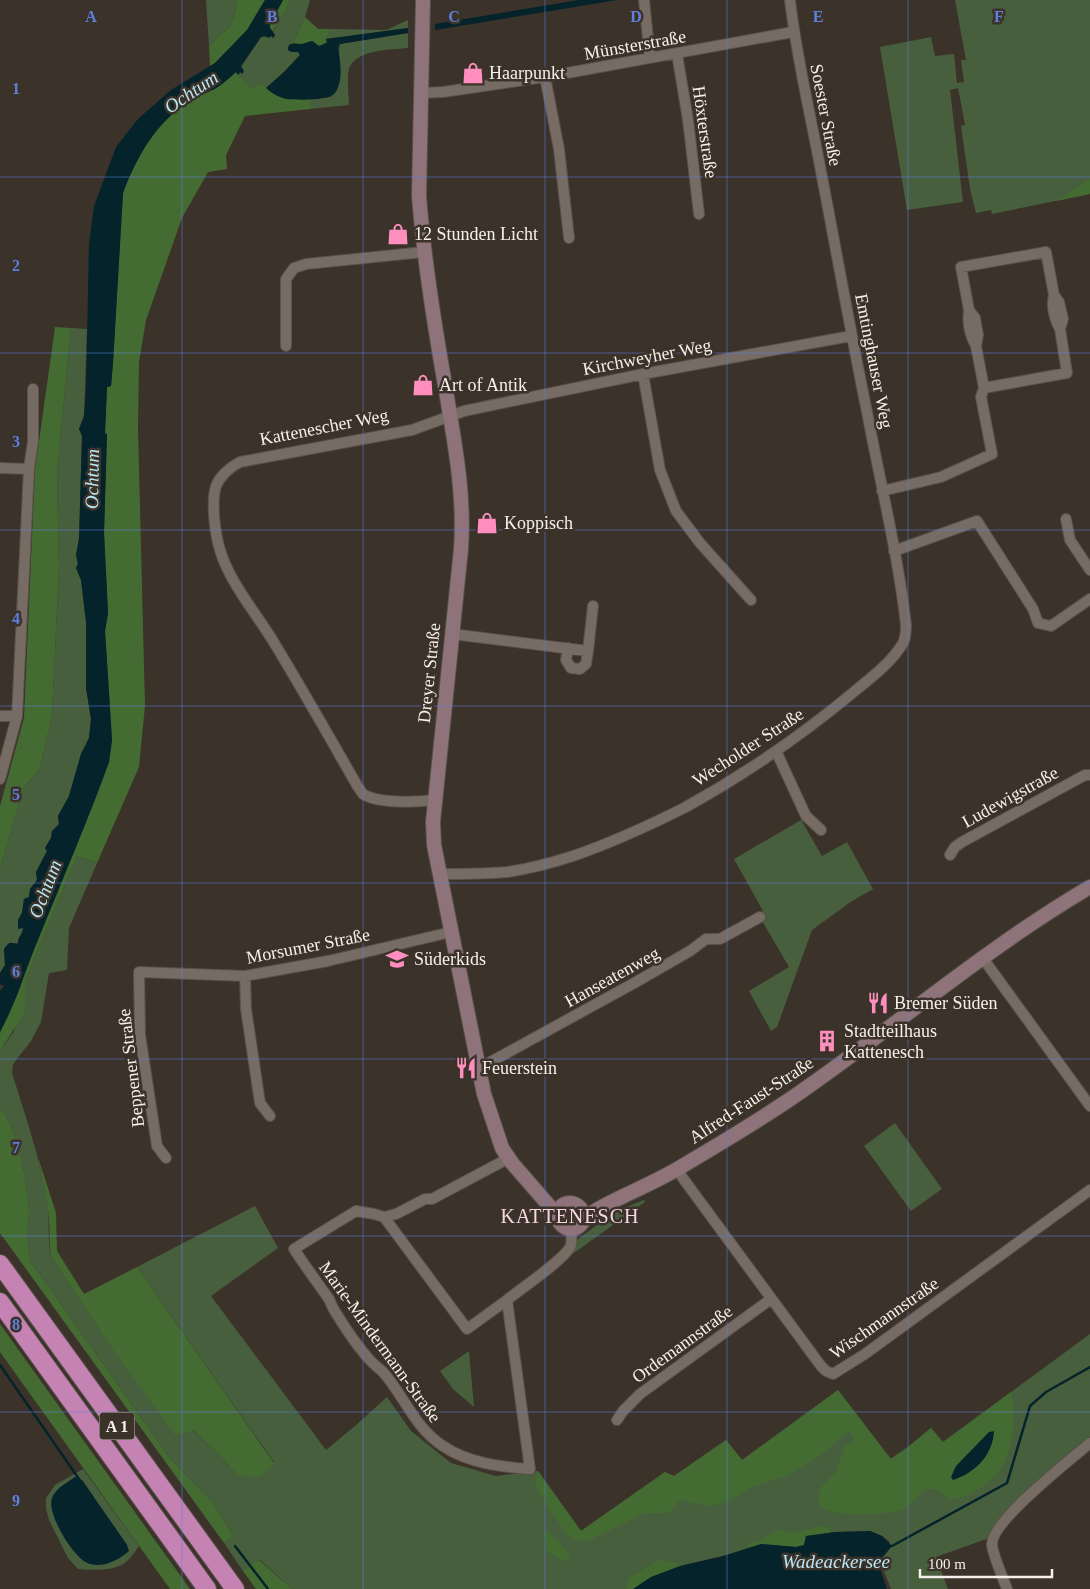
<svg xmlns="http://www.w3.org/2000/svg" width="1090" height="1589" font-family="'Times New Roman',serif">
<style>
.green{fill:#485f3e;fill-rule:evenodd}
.forest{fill:#446c32}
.water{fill:#04232b}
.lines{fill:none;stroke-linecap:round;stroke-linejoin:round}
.stream{stroke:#04232b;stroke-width:2.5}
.street-casing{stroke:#59514a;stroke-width:12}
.secondary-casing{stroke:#59514a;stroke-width:16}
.highway-casing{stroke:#59514a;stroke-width:20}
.street{stroke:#766c63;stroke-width:10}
.secondary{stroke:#8e737b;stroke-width:14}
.highway{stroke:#c583b4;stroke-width:18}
.grid{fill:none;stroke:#5e7fde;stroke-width:1;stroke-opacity:0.55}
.labels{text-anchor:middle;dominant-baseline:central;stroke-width:5;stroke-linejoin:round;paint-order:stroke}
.shield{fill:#3b322a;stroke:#beb7b1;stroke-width:1}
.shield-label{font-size:16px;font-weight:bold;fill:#f6f0eb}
.street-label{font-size:18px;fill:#f6f0eb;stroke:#3b322a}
.poi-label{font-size:18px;fill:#f6f0eb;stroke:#3b322a;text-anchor:start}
.water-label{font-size:19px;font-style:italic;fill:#b8e6f5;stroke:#3b322a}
.quarter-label{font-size:20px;letter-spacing:1px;fill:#f7d6e2;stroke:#3b322a}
.grid-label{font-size:16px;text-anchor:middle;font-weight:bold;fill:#5e7fde;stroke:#3b322a;stroke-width:5;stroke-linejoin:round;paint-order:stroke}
</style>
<rect width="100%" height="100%" fill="#3b322a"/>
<path class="green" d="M206 0H235L237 5 231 25 209 46Z
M290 0H310L305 17 292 45 300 55 284 72 266 88 260 83 251 89 238 75 242 70 241 67 261 37 271 36 274 37 275 35 273 33 286 10Z
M955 0H1090V194L992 214 991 210 976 213 970 189 961 126 965 125 958 88 950 90 963 202 907 210 880 47 931 37 935 56 954 54 957 83 964 82 961 60H966Z
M408 20V28L326 39 331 29 386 30Z
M408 33V48C389 50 361 49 350 66 346 74 349 96 349 105L310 109V99L331 97 340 44Z
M71 328 87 329 84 416 79 429 82 435 79 539 76 555 78 564 76 568 81 580 86 622V688L91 719 89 738 81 754 69 796 58 816 59 824 52 831 51 838 45 848 47 851 36 872 37 880 30 889 29 897 24 899 22 913 18 920 20 928H23C23 934 17 938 18 943 9 944 11 940 4 949L5 965 0 973V868L24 787 40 769 52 715 59 567 57 474Z
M801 820 822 856 847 842 873 889 852 901 812 930 777 1027 771 1031 749 991 789 967 761 919 763 911 734 859Z
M77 856 97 863 69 928 67 970 49 973 41 1022 31 1041 13 1064 12 1073C25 1114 39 1156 47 1198 50 1218 47 1237 51 1256L101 1333 128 1369 217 1453 237 1475 274 1462 137 1267 255 1206 278 1248 211 1296 326 1450 355 1426 387 1397 411 1431 451 1463 496 1476 538 1471 581 1531 665 1472 674 1476 726 1440 742 1460 838 1390 890 1459 908 1447 931 1428 943 1442 1090 1334V1437L1042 1476 996 1523 989 1538 936 1557 948 1589H891L882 1566 878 1563 890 1542 882 1536 870 1531 835 1532 806 1536 684 1565 651 1577 633 1589H292L260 1560 251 1564 243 1571 224 1543 233 1536 215 1505 169 1457 31 1262C30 1256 28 1249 28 1243 27 1231 29 1219 29 1208 27 1180 18 1130 0 1107V1051L14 1031 25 992 26 979Z
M895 1123 942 1189 911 1211 864 1146Z
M644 1200 645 1202 567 1258 566 1256 575 1249 578 1239 616 1211Z
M469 1351 474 1407 453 1389 440 1371Z
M83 1469 139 1546C136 1550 133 1556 129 1559 118 1572 94 1570 78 1569L68 1558 49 1520 46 1509V1498L55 1485ZM75 1477 82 1480 127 1545 59 1488Z"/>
<path class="forest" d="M235 0H265L247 30 215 63 210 66 209 46 231 25 237 5Z
M283 0H290L286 10 273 32 270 28V24Z
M305 17 318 29H331L326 39 327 42 319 46 312 41 302 44 293 43Z
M236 72 251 89 260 83C281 99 284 99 310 99V109L245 116 226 155 227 169 208 172 182 218 146 320 139 362 138 428 145 706 139 767 97 863 77 856 26 979 25 1012 0 1051V1032L18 993 26 968 95 800 109 762 112 740 105 631 108 613 104 533 107 434H105L107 387 111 386 113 363 123 193C137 156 156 122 190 101 198 96 207 93 215 89 222 85 229 78 236 72Z
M1090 179V194L1056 201Z
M55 327 71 328 57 474 59 567 52 715 40 769 24 787 0 868V806L24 718 35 470Z
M0 1107C18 1130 27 1180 29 1208 29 1219 27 1231 28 1243 28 1249 30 1256 31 1262L169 1457 215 1505 233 1536 224 1543 0 1233Z
M38 1157 56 1213 57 1251 84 1294 137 1267 274 1463 260 1477 237 1475 217 1453 193 1430 175 1435 101 1333 51 1256C49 1243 50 1232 49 1220 48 1199 42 1178 38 1157Z
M0 1324 190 1589H170L0 1352Z
M838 1390 891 1459 908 1447 931 1428 943 1442 1011 1392C1014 1404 1014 1415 1013 1427 1011 1466 990 1492 951 1500 944 1494 937 1488 928 1489 917 1491 914 1505 905 1509 892 1515 833 1517 822 1508 818 1505 818 1498 819 1494 820 1484 830 1480 835 1473 837 1470 838 1466 839 1463 841 1456 844 1454 846 1445L855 1440 849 1431 822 1454 799 1469 786 1476 749 1488 726 1503 706 1506 680 1500 669 1513H645L586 1542 573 1539 566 1534 535 1486 538 1471 581 1531 665 1472 674 1476 726 1440 742 1460Z
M822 1526 828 1527 831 1533 806 1536 804 1545 796 1547 761 1544 750 1548 748 1546 749 1543 757 1542 779 1529 790 1534Z
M546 1531 549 1532 567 1551 570 1557 567 1560 564 1561 546 1551V1541L544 1534Z
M259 1560 292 1589H256L243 1571 251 1564Z
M659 1560 677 1563 680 1566 651 1577 633 1589H627V1580C633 1574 639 1574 645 1569 650 1566 653 1562 659 1560Z"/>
<path class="water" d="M265 0H283L270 24V28L275 35 273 38 271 36 269 38 265 36 261 37 241 66 244 71 242 74 240 72 238 75 236 72C229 78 222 85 214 89 206 93 198 96 190 101 156 122 137 156 123 193L113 363 111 386 107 387 105 433 107 434 104 533 108 613 105 631 112 740 109 762C87 822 62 881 38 940 25 971 16 1003 0 1032V991L4 986 0 984V973L5 965 4 949C11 940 9 943 18 944 17 938 23 934 23 928L18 929V920L22 913 24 899 29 897 30 889 37 880 36 872 47 851 45 848 51 838 52 831 59 824 58 816 69 796 81 754 89 738 91 719 86 688V622L81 580 76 568 78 564 76 555 79 539 82 436 79 429 84 416 86 387 89 244 94 206 116 147 138 119 171 90 215 63 247 30Z
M579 0H617L435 30V24Z
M408 28V33L340 44 338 47C340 61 344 80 335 93 329 101 296 100 286 99 279 97 271 93 266 88L284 72 300 55 298 52H291L288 50V47L290 44H302L312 41 319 46 327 43 326 39Z
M994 1431C993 1455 975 1473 953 1480L951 1477 956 1466 989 1432Z
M75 1477 82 1480 127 1545 129 1551C119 1560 103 1568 90 1564 74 1560 46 1513 52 1498 56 1488 67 1483 75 1477Z
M870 1531 882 1536 892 1546 878 1563 887 1589H633L651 1577 680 1566 720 1557 761 1544 796 1547 804 1545 806 1536 835 1532Z"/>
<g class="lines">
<path class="stream" d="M0 1365 79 1479
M235 1546 268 1589
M892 1546 1007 1483 1030 1406 1046 1392 1090 1367"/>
<g class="street-casing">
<path id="street" d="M644 0 650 58
M677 54 688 120 699 214
M545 77 559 149 569 238
M422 93 443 92 545 77 793 32
M1054 295C1051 307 1054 318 1060 329
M969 311C967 323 970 335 976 346
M286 346V279L294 268 306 264 424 252
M643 374 660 470 676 511 700 543 751 600
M0 468 29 469 33 441V389
M882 491 941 477 992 454 981 397 984 388 976 346 978 335 975 318 969 310 961 267 1046 252 1054 295 1059 302 1063 319 1060 329 1067 373 984 388
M1066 519 1070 540 1090 570
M894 551 977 521 1033 609 1038 623 1051 626 1090 599
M452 634 588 651 593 606
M568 648 566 660 571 668 580 669 586 664 588 651
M0 716H17
M776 751 806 816 821 830
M0 779 17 716 29 469
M435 800C417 802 378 804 363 794 361 792 360 789 358 787 331 740 304 692 276 646 258 615 230 584 220 550 215 534 211 502 216 486 220 476 230 467 240 462L412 430 464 411 643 374 851 336
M950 855 955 847 962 842 1085 775H1090
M439 874C462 874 484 874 507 872 529 869 551 863 573 856 611 843 648 826 684 808 744 775 802 735 855 691 872 677 892 662 903 643 906 637 906 631 906 625 898 555 881 486 868 417 850 330 835 243 818 156 808 104 796 53 790 0
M982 957 1090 1106
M245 976 246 1009 260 1103 270 1116
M479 1067 485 1065 636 982 690 951 706 939H720L760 917
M166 1158 157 1146 140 1035 139 972 245 976 328 961 451 932
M509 1158 432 1199H425L396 1214 384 1217 374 1214 356 1211 294 1249C305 1266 317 1282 329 1299 331 1304 333 1309 336 1313 344 1326 359 1348 369 1359 373 1364 379 1368 383 1372 405 1397 414 1427 443 1446 468 1463 501 1467 530 1469L507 1300C519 1290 567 1258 571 1245 572 1240 571 1234 572 1229
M678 1169 682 1177 821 1366 826 1371 833 1374 865 1354 1090 1190
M384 1217 467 1329 507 1300
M617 1420 623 1411 640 1394 771 1299
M1007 1589C1003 1578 993 1555 992 1545 990 1522 1071 1459 1090 1443"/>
</g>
<g class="secondary-casing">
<path id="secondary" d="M423 0 419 196C424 260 434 323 445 385 454 440 465 493 461 549L433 822 434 845 484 1094 502 1148 512 1163 552 1209 558 1215
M583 1221C587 1203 563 1196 558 1212 556 1222 564 1230 573 1229 580 1228 583 1221 587 1217 591 1213 595 1211 600 1208 627 1193 657 1182 684 1165 726 1140 769 1115 809 1086 903 1020 991 945 1090 887"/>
</g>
<g class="highway-casing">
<path id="highway" d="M0 1264 235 1589
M0 1302 207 1589"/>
</g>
<use href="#street" class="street"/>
<use href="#secondary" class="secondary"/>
<use href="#highway" class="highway"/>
</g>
<path class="grid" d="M182 0V1589M363 0V1589M545 0V1589M727 0V1589M908 0V1589M0 177H1090M0 353H1090M0 530H1090M0 706H1090M0 883H1090M0 1059H1090M0 1236H1090M0 1412H1090"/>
<defs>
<g id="shop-bare" transform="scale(1.725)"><path d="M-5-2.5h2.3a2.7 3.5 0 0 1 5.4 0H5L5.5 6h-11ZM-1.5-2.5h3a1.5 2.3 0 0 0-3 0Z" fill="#fd8ebe" stroke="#3b322a" stroke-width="2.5" paint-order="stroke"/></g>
<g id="school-bare" transform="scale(1.725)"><path d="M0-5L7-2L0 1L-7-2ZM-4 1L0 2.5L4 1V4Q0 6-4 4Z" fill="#fd8ebe" stroke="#3b322a" stroke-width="2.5" paint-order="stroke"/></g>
<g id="restaurant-bare" transform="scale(1.725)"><path d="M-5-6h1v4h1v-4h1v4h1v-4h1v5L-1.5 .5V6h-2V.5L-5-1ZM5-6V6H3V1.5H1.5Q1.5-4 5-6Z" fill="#fd8ebe" stroke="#3b322a" stroke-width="2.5" paint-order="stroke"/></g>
<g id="building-bare" transform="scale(1.725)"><path d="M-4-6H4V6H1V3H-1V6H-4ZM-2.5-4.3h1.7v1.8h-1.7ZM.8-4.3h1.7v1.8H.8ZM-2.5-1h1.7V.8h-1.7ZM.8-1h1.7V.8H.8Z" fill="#fd8ebe" stroke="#3b322a" stroke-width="2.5" paint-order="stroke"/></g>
</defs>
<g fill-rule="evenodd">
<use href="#shop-bare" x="473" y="73"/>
<use href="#shop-bare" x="398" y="234"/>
<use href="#shop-bare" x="423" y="385"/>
<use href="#shop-bare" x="487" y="523"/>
<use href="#school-bare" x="397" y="959"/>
<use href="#restaurant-bare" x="878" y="1003"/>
<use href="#building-bare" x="827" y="1041"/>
<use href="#restaurant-bare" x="466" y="1068"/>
</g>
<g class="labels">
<rect class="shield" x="99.5" y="1412.5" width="35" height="27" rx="4"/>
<g class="shield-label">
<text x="117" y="1426">A 1</text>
</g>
<g class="street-label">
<text transform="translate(635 45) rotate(-10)">Münsterstraße</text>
<text transform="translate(826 115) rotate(79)">Soester Straße</text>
<text transform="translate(705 132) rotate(82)">Höxterstraße</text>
<text transform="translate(647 357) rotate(-11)">Kirchweyher Weg</text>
<text transform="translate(874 361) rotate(79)">Emtinghauser Weg</text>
<text transform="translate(324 427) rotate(-11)">Kattenescher Weg</text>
<text transform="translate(429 673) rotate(-84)">Dreyer Straße</text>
<text transform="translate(748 747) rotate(-33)">Wecholder Straße</text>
<text transform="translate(1010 797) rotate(-29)">Ludewigstraße</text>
<text transform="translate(308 946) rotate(-11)">Morsumer Straße</text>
<text transform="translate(612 977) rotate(-29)">Hanseatenweg</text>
<text transform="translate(131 1068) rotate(-97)">Beppener Straße</text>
<text transform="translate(751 1100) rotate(-33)">Alfred-Faust-Straße</text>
<text transform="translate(884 1318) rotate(-35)">Wischmannstraße</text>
<text transform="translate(380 1342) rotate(54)">Marie-Mindermann-Straße</text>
<text transform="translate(682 1344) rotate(-36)">Ordemannstraße</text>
</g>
<g class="poi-label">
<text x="489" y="73">Haarpunkt</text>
<text x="414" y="234">12 Stunden Licht</text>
<text x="439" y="385">Art of Antik</text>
<text x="504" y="523">Koppisch</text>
<text x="414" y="959">Süderkids</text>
<text x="894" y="1003">Bremer Süden</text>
<text x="844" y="1031">Stadtteilhaus<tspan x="844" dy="21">Kattenesch</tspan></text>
<text x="482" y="1068">Feuerstein</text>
</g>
<g class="water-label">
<text transform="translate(191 92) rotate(-34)">Ochtum</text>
<text transform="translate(92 479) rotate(-89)">Ochtum</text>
<text transform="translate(45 889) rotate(-69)">Ochtum</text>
<text x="836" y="1561">Wadeackersee</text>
</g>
<g class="quarter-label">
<text x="570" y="1216">KATTENESCH</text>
</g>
</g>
<g class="grid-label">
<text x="91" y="22">A</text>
<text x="272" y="22">B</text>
<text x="454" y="22">C</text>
<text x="636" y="22">D</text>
<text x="818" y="22">E</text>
<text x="999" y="22">F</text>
<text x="16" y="94">1</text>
<text x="16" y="271">2</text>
<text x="16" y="447">3</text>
<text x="16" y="624">4</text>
<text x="16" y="800">5</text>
<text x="16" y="977">6</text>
<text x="16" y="1153">7</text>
<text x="16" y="1330">8</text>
<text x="16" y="1506">9</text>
</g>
<path d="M920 1569v8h132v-8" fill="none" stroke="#f6f0eb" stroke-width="2.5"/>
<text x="928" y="1569" font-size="15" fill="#f6f0eb" stroke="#3b322a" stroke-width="4" paint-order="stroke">100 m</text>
</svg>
